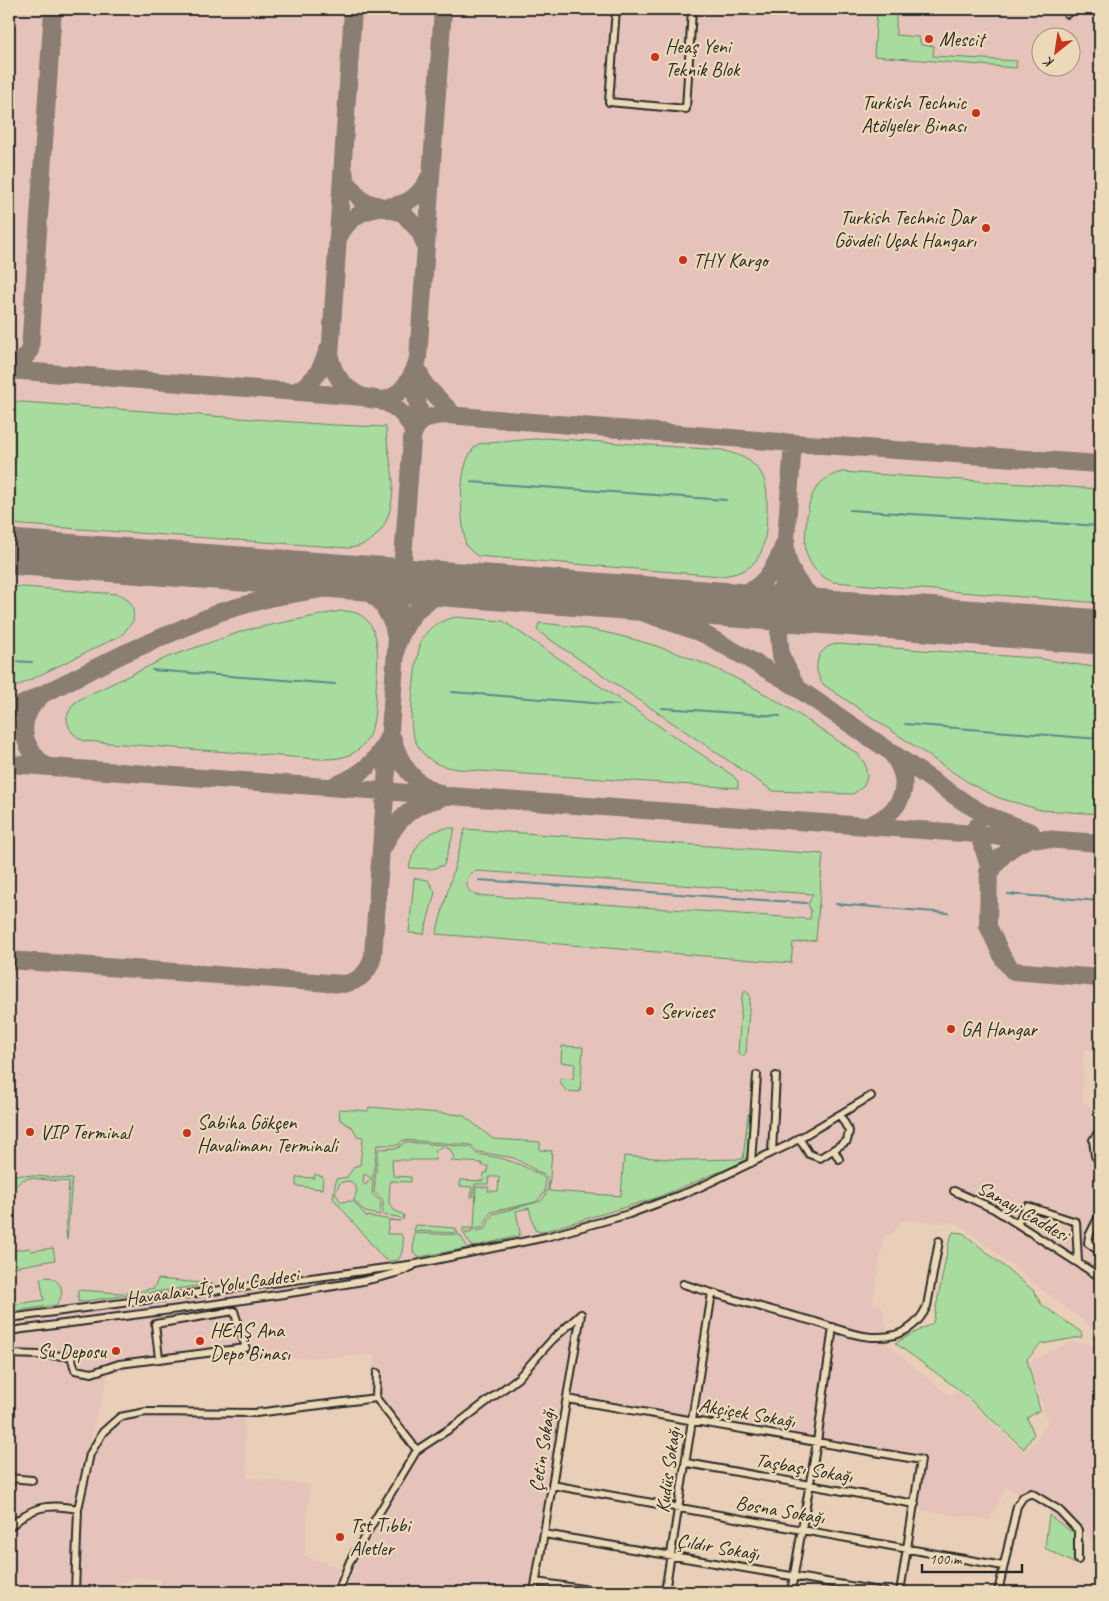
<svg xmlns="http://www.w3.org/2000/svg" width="1109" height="1601" font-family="Caveat,sans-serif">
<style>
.built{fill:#e5c3ba;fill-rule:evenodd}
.green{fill:#a7dc9e;stroke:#698464;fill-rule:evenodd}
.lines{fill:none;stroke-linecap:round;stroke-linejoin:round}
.stream{stroke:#59898c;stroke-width:2}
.taxiway{stroke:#8a7d72;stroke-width:18}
.runway{stroke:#8a7d72;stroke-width:45}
.minor-casing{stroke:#2b2b2b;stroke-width:10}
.minor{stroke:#ecd9b7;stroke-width:6}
.poi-dot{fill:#c8321e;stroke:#ecd9b7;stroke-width:2}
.labels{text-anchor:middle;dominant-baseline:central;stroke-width:4.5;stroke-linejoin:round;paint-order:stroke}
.poi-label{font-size:20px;fill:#2b2b2b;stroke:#ecd9b7;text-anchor:start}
.street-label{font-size:20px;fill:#2b2b2b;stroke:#ecd9b7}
</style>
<rect width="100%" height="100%" fill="#e9cfb8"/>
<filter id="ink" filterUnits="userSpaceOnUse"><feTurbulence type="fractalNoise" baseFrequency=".02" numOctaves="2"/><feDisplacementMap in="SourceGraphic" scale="10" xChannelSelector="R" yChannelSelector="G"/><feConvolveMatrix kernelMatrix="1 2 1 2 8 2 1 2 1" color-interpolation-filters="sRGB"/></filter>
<g filter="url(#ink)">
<path class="built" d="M9 9H1100V1051L1084 1049 1082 1102 1100 1111V1334L957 1223 901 1221 891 1235H884L873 1302 881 1304 887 1329 881 1333 889 1346 951 1397 956 1390 1025 1454 1048 1423 1029 1362 1072 1341 1100 1346V1563L1085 1529 1070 1531 1044 1508 1006 1486 990 1520 914 1509 920 1462 569 1402 540 1592H343L358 1561 420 1454 368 1392 375 1355 260 1360 259 1356 185 1358 109 1373 85 1458 105 1422 121 1410 244 1409 247 1478 310 1485 304 1556 340 1568 329 1592H159L161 1579 135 1577 99 1592H9ZM1042 38H1072V68H1042Z"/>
<path class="green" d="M877 9H896V35L919 37 921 45 934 46 933 56 1017 61 1016 68 874 56Z
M9 401 334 425 386 427C386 446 393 466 393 485 393 515 381 545 349 548L9 524Z
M545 438 722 450C736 454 749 458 758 469 768 481 767 495 767 510 766 545 764 572 721 576L477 556 466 546C461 521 455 462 478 444Z
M842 472 1100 489V603L833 582C824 578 815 572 810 562 804 552 805 540 806 529 807 502 813 479 842 472Z
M9 586 118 594C131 598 135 609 133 621L122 635 9 690Z
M340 611C385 609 378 659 376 688 375 709 376 734 359 749 347 759 334 759 319 759L84 741C73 736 67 728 67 716L73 704 82 698 168 657 246 630Z
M456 617 503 621 732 775 738 781V788L481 771C463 769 441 770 427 757 419 750 414 740 412 730 409 716 416 652 422 639 429 626 442 620 456 617Z
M539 623C624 629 713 660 785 706 810 721 833 738 858 754L865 764 867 777 864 786 853 794 773 791 542 634 537 630Z
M837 644 1035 658 1100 668V814L1041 810 999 798 969 783 824 685C811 671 816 646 837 644Z
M447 828H455L444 865 432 869 409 868C413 847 425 831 447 828Z
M465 829 823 854 816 940 793 943 791 963 436 934ZM477 871 813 894 808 904 811 911 810 919 475 895C465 890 465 881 471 873Z
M414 878 428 880 435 892 424 934 409 933Z
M745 991 750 995 746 1053 743 1056 738 1053 742 996Z
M562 1046 583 1047 580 1092 566 1091 560 1082V1078L573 1079 575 1064 561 1062Z
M369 1107 463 1115 493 1139 540 1142V1150L552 1151 549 1191 621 1196 624 1156 685 1160 743 1159 748 1114H750L747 1156 743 1162 656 1198 541 1232 535 1230 529 1208 516 1211 520 1232 519 1236 472 1247 464 1234 485 1229 493 1214 541 1201C547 1195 551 1184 546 1176L514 1158 479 1152 471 1145 403 1140 399 1145H377L373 1179 364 1174 363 1183 366 1185 369 1180H373L372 1194 381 1201 380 1215 365 1212 354 1200 357 1190 352 1182 346 1181 340 1183 335 1193 341 1202 353 1201 366 1216 400 1221 389 1220 387 1234H401C405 1241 403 1254 398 1260L389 1261 382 1257 333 1198 336 1179 347 1177 355 1166 360 1165 363 1137 357 1136 353 1128 340 1120 339 1109 368 1111Z
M405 1142 471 1147 477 1154C506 1158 520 1163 545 1178V1192L536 1202 491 1212 483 1227 463 1232V1228H474L476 1187H489L488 1191H498L499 1177H489L488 1184H475L473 1197H471L472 1187 460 1186 461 1180 483 1181 484 1173H487L488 1166H482V1163L451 1161 454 1157 450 1149 442 1147 436 1150 435 1160H392L393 1176 411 1177V1182L390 1181 389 1203 394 1210 404 1215 403 1220 398 1217 383 1215V1200L374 1192 378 1149 398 1148Z
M9 1174 72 1179 67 1240 66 1231 69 1182 29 1178 22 1180 14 1188 9 1187Z
M315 1174 323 1177 322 1189 296 1186V1177L314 1178Z
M416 1225 455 1228 458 1233 414 1231Z
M953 1232 963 1233 1033 1290 1041 1304 1081 1332 1082 1337 1041 1344 1027 1359 1040 1410 1027 1418 1034 1434 1024 1449 958 1389 895 1343 933 1323 949 1242Z
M414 1233 460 1235 468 1248 419 1257 413 1252Z
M30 1248 31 1251 53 1248 55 1260 9 1268V1251Z
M50 1277C63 1282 65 1295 56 1305L9 1312V1305L44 1300 40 1278Z
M158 1279 213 1284 78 1302V1290L135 1294 136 1292 154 1288Z
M1049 1515 1070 1531 1076 1530 1077 1565 1045 1548Z"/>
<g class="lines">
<path class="stream" d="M471 482 726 500
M850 510 1100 526
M9 661 32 662
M152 670 335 684
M452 692 619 705
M662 708 780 716
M905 724 1100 739
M479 880 806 903
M1008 894 1100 901
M836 904 948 913"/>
<path class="taxiway" d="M353 9 330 357C334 381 356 401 382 400 400 399 415 374 418 358L443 9
M344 171 346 181 362 201 403 213 420 232 425 245
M338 238C366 185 403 230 430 176
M417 368 425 385 455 416
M9 369 23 360 30 350 53 9
M9 370 364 397C387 400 404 409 413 431
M297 391C317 379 320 371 328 350
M413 431 419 410 415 392 416 368
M793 443 779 636 781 656 796 686
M9 558 112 560
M354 580 382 603 393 624 397 644C412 606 429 596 467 585
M564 592 625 606 704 634 787 681 967 804 986 815 1031 832
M651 598C714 602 760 614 785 542 787 581 813 607 851 613
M779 621 789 613 807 609
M992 624 1069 637 1100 645
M41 696C15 720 21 747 47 767
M9 711 123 654 220 612 269 598 381 579
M393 739C399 764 415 785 439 793
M9 764 1100 843
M333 786C359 777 378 762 388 737
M867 826C902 812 915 785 892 754
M976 827 989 865 988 926 1004 960 1013 971 1100 978
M384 846C395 822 412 803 439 799
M988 870 990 874C999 856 1010 847 1029 839
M9 960 343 984C360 982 370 971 373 955L412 439C414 421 430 415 447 415L793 443 1100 464"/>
<path class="runway" d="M9 552 1100 632"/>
<g class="minor-casing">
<path id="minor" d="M616 9 609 102 686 109 692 9
M1067 14V9
M1100 1130 1093 1140 1095 1156 1100 1161
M799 1138 809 1154 820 1158 847 1141 849 1131 840 1115
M834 1150 839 1159
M772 1152 776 1076
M751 1163 757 1075
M954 1191 994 1209 1100 1277
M1100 1214 1089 1236 1088 1243 1100 1252
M1017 1223 1027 1206 1076 1222 1078 1262
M683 1284C727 1298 771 1310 816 1322 835 1328 859 1338 879 1337 901 1337 918 1326 927 1306L939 1241
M9 1318 416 1264 546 1237 629 1214 696 1189 788 1145 871 1096
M9 1331C107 1318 205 1307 302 1291 332 1286 388 1279 413 1266
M9 1354 71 1356 75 1370 92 1373 119 1364 246 1348 234 1311 155 1324 159 1358
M377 1373 376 1398 417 1450
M567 1399 921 1460 900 1592
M687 1463 915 1504
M9 1478 32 1480
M552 1485 1003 1566
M9 1528C31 1506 48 1503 78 1509
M544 1534 885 1592
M536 1582 603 1592
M75 1592 78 1509 90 1454 103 1432 120 1417 146 1412 256 1413 376 1398
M338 1592 350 1561 417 1450 460 1422 518 1378 552 1340 581 1314
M534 1592 581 1314
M665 1592 712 1293
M791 1592 817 1442 833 1327
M998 1592 1017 1506 1023 1497 1031 1493 1059 1510 1078 1530V1560"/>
</g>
<use href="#minor" class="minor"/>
</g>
</g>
<g class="poi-dot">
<circle cx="929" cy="39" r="5"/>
<circle cx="655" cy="57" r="5"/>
<circle cx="976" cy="113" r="5"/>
<circle cx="986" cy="228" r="5"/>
<circle cx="683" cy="260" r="5"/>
<circle cx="650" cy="1011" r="5"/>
<circle cx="951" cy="1029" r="5"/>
<circle cx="30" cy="1132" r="5"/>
<circle cx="187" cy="1133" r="5"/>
<circle cx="200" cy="1341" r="5"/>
<circle cx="116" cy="1351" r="5"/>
<circle cx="340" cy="1537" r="5"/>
</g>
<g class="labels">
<g class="poi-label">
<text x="939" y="39">Mescit</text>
<text x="665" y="46">Heaş Yeni<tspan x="665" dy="23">Teknik Blok</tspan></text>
<text x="966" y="102" text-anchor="end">Turkish Technic<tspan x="966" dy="23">Atölyeler Binası</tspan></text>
<text x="976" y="217" text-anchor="end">Turkish Technic Dar<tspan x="976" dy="23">Gövdeli Uçak Hangarı</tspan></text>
<text x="693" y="260">THY Kargo</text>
<text x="660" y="1011">Services</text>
<text x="961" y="1029">GA Hangar</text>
<text x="197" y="1122">Sabiha Gökçen<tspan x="197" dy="23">Havalimanı Terminali</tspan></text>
<text x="40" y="1132">VIP Terminal</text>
<text x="210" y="1330">HEAŞ Ana<tspan x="210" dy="23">Depo Binası</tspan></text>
<text x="106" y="1351" text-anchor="end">Su Deposu</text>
<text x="350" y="1525">Tst Tıbbi<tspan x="350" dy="23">Aletler</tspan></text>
</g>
<g class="street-label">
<text transform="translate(1023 1211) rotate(30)">Sanayi Caddesi</text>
<text transform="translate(212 1287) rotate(-8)">Havaalanı İç Yolu Caddesi</text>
<text transform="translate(747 1413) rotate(10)">Akçiçek Sokağı</text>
<text transform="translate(542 1450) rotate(-81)">Çetin Sokağı</text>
<text transform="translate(804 1468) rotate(10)">Taşbaşı Sokağı</text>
<text transform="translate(668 1470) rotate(-82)">Kudüs Sokağı</text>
<text transform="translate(780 1510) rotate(10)">Bosna Sokağı</text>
<text transform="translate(718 1547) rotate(10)">Çıldır Sokağı</text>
</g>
</g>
<rect width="1109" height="1601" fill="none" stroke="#ecd9b7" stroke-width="30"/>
<rect x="15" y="15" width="1079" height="1571" fill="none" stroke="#2b2b2b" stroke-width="2" filter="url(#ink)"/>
<g transform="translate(1056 52) rotate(210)"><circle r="24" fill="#ecd9b7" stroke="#9f937f"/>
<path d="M0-4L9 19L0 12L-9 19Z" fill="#c8321e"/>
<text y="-8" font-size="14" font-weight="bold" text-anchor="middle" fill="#2b2b2b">K</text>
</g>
<path d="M922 1564v8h100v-8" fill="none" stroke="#2b2b2b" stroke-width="2.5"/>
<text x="929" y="1564" font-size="15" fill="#2b2b2b" stroke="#ecd9b7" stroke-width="4" paint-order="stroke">100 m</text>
</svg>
